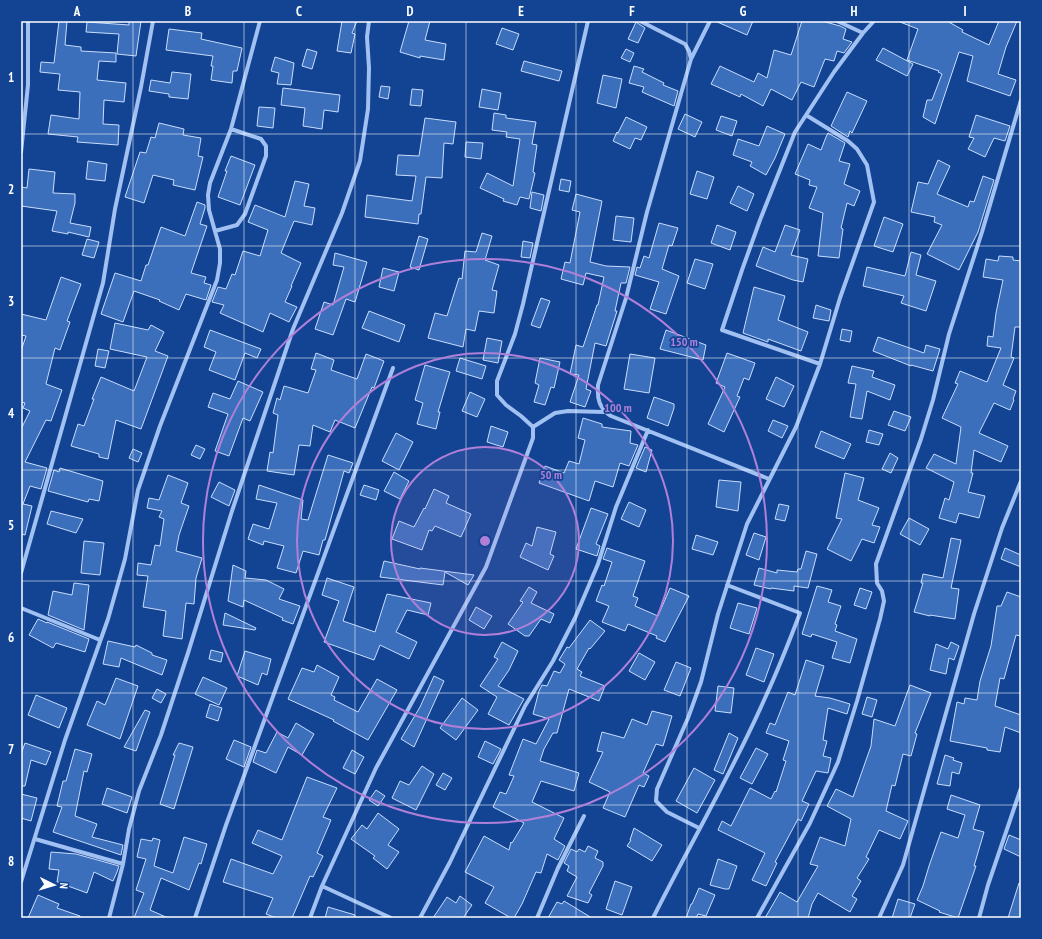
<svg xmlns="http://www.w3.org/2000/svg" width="1042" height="939" font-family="'PT Sans Narrow',sans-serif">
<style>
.building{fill:#3b6ebb;stroke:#c8ddfd}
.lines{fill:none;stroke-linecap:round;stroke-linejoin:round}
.street{stroke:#a1c1f2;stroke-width:4}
.grid{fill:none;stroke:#fff;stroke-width:1;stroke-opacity:0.55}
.ring{fill:none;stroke:#b080d9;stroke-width:2}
.centre{fill:#b080d9;stroke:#134493;stroke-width:2}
.ring-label{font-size:12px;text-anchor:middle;font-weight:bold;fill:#b080d9;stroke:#134493;stroke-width:3.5;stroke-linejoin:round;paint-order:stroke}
.neatline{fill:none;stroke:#fff;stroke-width:1.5}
.grid-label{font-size:13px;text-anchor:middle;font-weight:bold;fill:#fff}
</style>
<rect width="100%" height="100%" fill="#134493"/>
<path class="building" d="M59 21H67L65 45 81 47V51L116 53V62L99 61 97 80 126 83 124 102 104 100 103 124 119 125 118 145 77 142 78 137 48 134 51 115 79 119 80 92 58 90 60 74 40 72 41 62 54 63Z
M129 21H141L136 56 117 54 119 34 86 32 87 22 129 25Z
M342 21H357L352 33 355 34 351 53 337 51Z
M409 21H430L425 40 446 44 444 60 420 56V58L400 52Z
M715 21H753L747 35Z
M802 21H822L840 26 846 29 843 39 852 42 844 53 837 51 834 61 825 59 814 87 801 82 792 100 771 89 763 106 741 94 740 97 711 84 720 66 754 82 758 73 767 78 774 50 791 55Z
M900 21H947L963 30 962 32 989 45 999 21H1017L1006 47 998 74 1016 80 1010 96 967 81 973 56 959 52 935 124 923 117 927 100H932L942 74 938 72 939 71 907 60 918 29 900 22Z
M636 22 645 28 638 43 628 39Z
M502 28 519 34 513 50 496 44Z
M169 29 202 33 201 39 242 48 237 71H233L232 83 211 80 213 66H211L213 56 166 50Z
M883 48 913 64 907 76 876 60Z
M307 49 317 52 312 69 302 66Z
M626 49 634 53 630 62 621 58Z
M275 57 294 63 291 85 277 84 279 73 271 71Z
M524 61 562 71 559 81 521 71Z
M634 66 644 69 642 72 664 83 663 85 678 91 674 106 642 92 644 87 629 83Z
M172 72 191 74 188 99 169 97V94L149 91 151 80 170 83Z
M603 75 622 79 616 108 597 103Z
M381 86 390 87 388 99 379 97Z
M283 88 340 95 338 112 324 110 322 129 303 126 305 108 281 105Z
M412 89 423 90 421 106 410 105Z
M482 89 501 93 498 110 479 107Z
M847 92 867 101 852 133 850 131 848 137 831 126Z
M259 107 275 108 273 128 257 126Z
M494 113 506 115V118L536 122 532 144 537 145 533 172 535 173 529 199 520 197 517 205 503 201 504 199 480 188 487 173 513 186 520 139 506 137 507 132 492 130Z
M685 114 702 122 695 137 678 129Z
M976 115 1010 126 1005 141 994 138 985 157 968 149 974 138 969 137Z
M721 116 737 121 732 136 716 130Z
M626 117 647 127 641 140 635 138 630 149 613 141 617 132 618 133Z
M425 118 456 122 453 144 444 143 442 178 426 177 421 214H419L418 224 365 217 367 195 412 201 416 176 396 175 398 155 419 156Z
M159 123 184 129 183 135 201 138 198 156 203 157 195 190 173 185 174 180 153 175 144 203 125 197 140 152 146 153 151 137 155 138Z
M767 126 785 134 775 158 766 175 750 166 752 162 733 155 738 139 759 146Z
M828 133 845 143 839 161 850 164 844 184 860 191 854 206 847 203 841 228 843 229 839 258 818 256 823 213 809 208 817 187 809 185 810 180 795 174 808 144 821 150 826 137Z
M466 142 483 143 481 159 465 157Z
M231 156 255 165 240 205 218 197 227 171H225Z
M938 160 950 166 937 194 968 207 970 201 974 202 983 176 994 180 978 232 959 270 927 254 942 225 934 222 935 217 911 212 918 182 928 184Z
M88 161 107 164 105 181 86 179Z
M29 169 55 172 53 193 75 194V203L70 223 91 227 89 237 68 232V234L52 231 57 211 21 206V187L27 188Z
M697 171 714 177 707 199 690 194Z
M561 179 571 181 569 192 559 190Z
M295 181 309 184 304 206 315 208 312 225 294 221 281 253 301 263 291 286H292L285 302 297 307 289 322 270 313 263 332 220 313 224 305 212 302 218 287 226 289 232 274 235 275 243 251 260 256 268 230 248 222 255 205 285 217Z
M738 186 754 194 747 211 730 203Z
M532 192 544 195 541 211 530 208Z
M576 194 602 201 590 262 606 266 630 267 626 283H621L615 311H617L606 346 595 343 586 389 591 391 585 407 570 402 579 375 570 374 576 345 583 347 597 305H598L604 277 586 273 583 285 561 279 565 262 570 263 580 212 572 210Z
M197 202 205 205V208L200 224 207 226 191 273 206 277 204 283 211 285 206 300 186 294 179 310 159 301 160 300 134 291 123 322 101 314 115 273 141 281 146 265H148L161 227 185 236Z
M616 216 634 218 631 242 613 240Z
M884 217 903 224 893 252 874 246Z
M659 223 678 228 672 246 669 245 662 269 679 276 666 314 650 309 659 282 635 275 637 267 640 268 644 256 649 258Z
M717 225 736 232 730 250 711 243Z
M785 225 800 230 791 255 808 259 803 282 793 280 756 266 763 247 775 252Z
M482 233 492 236 485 260 499 265 492 290 497 291 494 313 479 311 475 331 466 329 463 347 428 338 435 313 447 316 459 278 462 279 465 251 476 252Z
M419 236 428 239 419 270 410 267Z
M87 239 99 242 94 258 82 255Z
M523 241 533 243 530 258 521 257Z
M911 252 921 255 916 275 936 281 926 311 901 303 904 296 863 286 867 267 905 276Z
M335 253 367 262 355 302 346 299 333 335 315 329 324 302 333 305 344 267 333 265Z
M999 256 1013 257V260L1021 261V327H1015L1011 357 1014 358 1003 385 1016 391 1013 399 1014 400 1010 410 994 403 979 433 1008 446 1001 462 974 450 971 473H973L968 492 985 496 979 518 959 513 956 523 939 518 945 498 949 500 954 482 926 468 934 454 956 464 961 427 942 418 958 384 955 383 960 371 987 382 1001 348 987 346 988 336 993 337 996 313 1003 280 983 277 986 259 998 261Z
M695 259 713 264 705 289 687 283Z
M383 268 399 272 394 291 379 287Z
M61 277 81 284 67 321 70 322 60 350 55 348 46 384 62 390 51 421 46 420 25 462 47 468 41 489 30 486 23 504 32 506 25 535 21 534V429L30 411 23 408 25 403 21 402V351L26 336 21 335V314L46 320Z
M754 287 785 296 778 320 808 332 801 351 768 339V342L743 333Z
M541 298 550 301 540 328 531 325Z
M816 305 831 310 829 321 813 318Z
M369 311 405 325 399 342 362 328Z
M115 323 148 330 151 325 164 332 155 351 168 356 141 429 116 420 108 459 99 457V454L71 446 78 424 84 426 94 399H92L101 377 134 391 147 357 110 349Z
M842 329 852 331 850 342 840 340Z
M210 330 261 349 257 358 245 353 235 380 209 370 216 352 204 347Z
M666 330 706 345 703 360 660 349Z
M878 337 924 353 926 345 940 349 933 371 911 365V366L873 351Z
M487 338 502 341 498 363 483 360Z
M98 349 109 351 105 368 95 366Z
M316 353 334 360 331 370 357 379 366 354 384 361 374 388 372 387 355 428 335 420 330 432 313 425 310 446 299 445 294 475 267 471 270 452 273 453 278 415 273 413 277 398 280 400 284 386 308 393 316 370 311 369Z
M727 353 755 363 749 380 744 378 737 396 740 397 724 432 708 424 725 387 716 383Z
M630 354 655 358 649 393 624 389Z
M460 358 486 366 482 379 456 371Z
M540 358 560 362 554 388 551 387 545 405 534 402 539 385 535 383Z
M425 365 450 372 438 412H440L436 429 417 424 423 403 415 400Z
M852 366 874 371 872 377 895 385 890 400 867 391 862 419 850 417 856 384 848 383Z
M776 377 794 386 784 407 766 399Z
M238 381 263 392 250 421 243 418 229 456 215 451 228 414 208 407 213 393 230 399Z
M470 392 485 399 477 417 462 411Z
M654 397 674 404V408L668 426 647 418Z
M894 411 911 417 905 431 888 425Z
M583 418 602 424V427L631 431 630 443 638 445 629 466 620 463 613 487 595 481 589 501 539 483 545 466 564 473 569 461 579 464 585 440 578 438Z
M773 420 788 426 782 438 768 431Z
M491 426 508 432 503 447 487 442Z
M869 430 883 434 879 445 866 442Z
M821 431 851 444 844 459 815 447Z
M396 433 413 442 399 470 382 461Z
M196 445 205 449 200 459 191 455Z
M645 447 652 450 646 472 636 468Z
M133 449 142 453 138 462 129 458Z
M890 453 898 458 891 473 882 469Z
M328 455 353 463 349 473 344 471 325 540H323L319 555 303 551 296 573 277 568 284 546 264 541 263 545 248 539 253 524 269 529 277 503 256 499 259 485 303 500 301 519 308 520Z
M60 468 103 481 99 501 89 499 88 502 48 491 54 470 59 472Z
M394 472 409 481 400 499 384 491Z
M845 473 864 478 858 500 879 508 872 525 880 527 874 543 862 539 851 561 827 549 842 519 836 518Z
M168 475 188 483 181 503 189 506 179 535 176 551 202 558 196 578 194 604 186 603 182 639 163 636 166 611 143 607 148 576 137 575 138 563 151 565 155 545 160 546 164 519 159 517 162 511 147 508 149 498 159 500Z
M719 480 741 482 738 511 716 507Z
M219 482 235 490 229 506 211 497Z
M364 485 379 490 376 500 360 495Z
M434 489 449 496 446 503 471 514 461 537 435 526 432 531 429 530 422 550 392 539 399 521 414 527 424 508 425 509Z
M629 502 646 510 639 527 621 519Z
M779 504 789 506 785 521 775 519Z
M591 508 608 514 596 544 600 546 597 556 576 549Z
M51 511 83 519 76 533 47 524Z
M909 518 929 529 920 545 900 534Z
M537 527 556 532 550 554 554 556 548 570 520 557 526 543 532 546Z
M754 533 766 537 759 560 746 555Z
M696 535 718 542 713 555 692 549Z
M951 538 961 540 951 588 959 589 955 619 930 615V616L914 612 923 583H921L923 574 943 578Z
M84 541 104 543 100 575 81 573Z
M607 548 645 561 633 596 638 598 635 606 658 616 670 588 689 596 665 642 656 638 657 636 628 624 625 631 602 622 609 606 596 601 602 585 604 586 612 562 603 559Z
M1005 548 1021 555V567L1001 559Z
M806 551 817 554 808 588 794 586V591L771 588V589L754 585 759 568 777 573V570L797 572 798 569H801Z
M384 561 420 569V568L474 575 468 585 445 572 443 585 380 577Z
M233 565 246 571 245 578 266 580 284 589 279 599 300 606 293 624 282 620 283 618 244 600 243 607 228 601Z
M327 578 354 587 343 621 375 632 387 594 431 603 428 615 407 610 396 632 417 642 409 659 380 645 374 660 324 642 339 601 322 595Z
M74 583 89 585 84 630 48 615 53 591 72 595Z
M817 586 832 590 828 602 841 606 835 624 837 625 835 631 857 639 850 663 832 658 837 642 812 634 811 637 802 634Z
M529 587 537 592 531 603 554 614 550 623 541 619 529 636H525L508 624 523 602 520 601Z
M860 588 872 592 866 609 854 605Z
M1007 592 1021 597V636L1016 635 1004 679 1000 678 995 706 1021 715V733L1005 727 1000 752 987 750V748L950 741 957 702 964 704 965 698 977 700 980 681 991 646 997 606H1001Z
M738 603 757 608 749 634 730 628Z
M476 607 492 616 484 629 469 620Z
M225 613 256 628 255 630 223 625Z
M38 619 47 623V622L89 639 85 652 56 643 53 648 29 635Z
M590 620 605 631 590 649 589 648 577 669 582 672 580 676 605 686 599 701 569 689 557 733H553L544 749 540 761 579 773 574 791 541 781 532 802 564 818 554 839 565 846 558 860 547 854 541 873 536 872 522 904 514 918H511L485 903 494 887 465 872 484 836 509 850 511 842 512 843 524 823 493 807 500 792 506 794 514 776 509 775 523 739 536 744 549 719 533 714 539 691 542 685 547 686 554 671 560 673 565 664 559 660 567 647 569 648Z
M108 641 135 647 136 645 152 653V655L167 660 162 675 121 658 119 667 103 664Z
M502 642 518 651 509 670 498 686 524 699 509 725 488 714 497 697 480 686 498 659 494 657Z
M951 642 959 646 954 660 949 658 946 674 930 670 936 644 948 649Z
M756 648 774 654 764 682 746 675Z
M211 650 223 653 221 662 209 659Z
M245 651 271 659 267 675 262 673 258 685 237 676Z
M639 653 655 662 645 680 629 671Z
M806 660 824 666 815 696 830 698 850 704 847 714 828 708 823 740 827 741 823 756 831 758 828 773 816 771 802 801 809 804 801 821 798 819 775 862 777 863 766 886 752 880 765 853 718 830 722 821 731 826 750 788 771 799 775 791 776 792 786 761 783 760 789 741 766 733 770 723 775 725 788 692 795 695Z
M676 662 691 668 680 696 664 690Z
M317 665 339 677 331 695 335 697 334 700 358 712 377 679 397 690 368 740 333 721 334 720 288 699 302 668 314 672Z
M434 676 444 681 414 747 401 739 420 707Z
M203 677 227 688 219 705 195 694Z
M116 678 138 686 120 739 87 725 97 701 105 705Z
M910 685 931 693 915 733 917 734 911 756 903 754 895 786 892 785 886 811 908 821 900 839 879 830 866 857 869 859 857 878 861 881 852 896 857 899 850 912 818 893 812 904 808 918H765L780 892 797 902 818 866 810 864 820 837 845 846 851 819 827 806 836 789 853 797 871 746 874 719 895 726Z
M718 686 734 688 731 713 715 711Z
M157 689 166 694 161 703 152 698Z
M36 695 67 708 59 728 28 715Z
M867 697 877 700 872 717 862 714Z
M462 698 478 710 456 740 440 728Z
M210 704 222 708 218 721 206 717Z
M145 710 150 712 136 751 124 747Z
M652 711 672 716 663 746 656 744 643 773 649 776 644 787 639 785 625 817 603 808 610 792 589 782 603 752 597 751 602 732 624 738 632 719 647 725Z
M296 723 314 734 302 755 288 747 276 773 253 762 257 750 266 753 277 732 288 738Z
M729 733 738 738 723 774 714 770Z
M234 740 251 747 244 767 226 759Z
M485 741 501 749 493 764 478 757Z
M25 743 51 752 46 765 31 760 25 786H21V754Z
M179 743 193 747 174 809 160 804 175 755H173Z
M756 748 768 754 752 784 740 778Z
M75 749 92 754 87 772 84 771 75 816 97 824 92 837 123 845 121 855 53 832 62 807 57 806 63 781H66Z
M352 750 364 757 355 774 343 768Z
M945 755 954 758 953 760 962 763 959 774 952 772 950 786 937 784Z
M422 766 434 774 416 810 392 798 400 781 409 785Z
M694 768 715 780 697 813 676 801Z
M443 773 452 778 445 790 436 785Z
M307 777 337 788 323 817 331 820 317 853 323 856 313 877 310 876 292 918H276L266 914 273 898 223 882 231 859 273 874 282 856 252 843 258 830 282 840Z
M107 788 132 797 127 813 102 804Z
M376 790 385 796 378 806 369 800Z
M21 794 37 798 31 821 21 818Z
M951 795 980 805 973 829 984 832 974 866H976L958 918 939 912 940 911 917 900 923 886 929 866 941 832 958 838 965 815 947 809Z
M378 813 399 829 388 845 399 852 387 869 373 858 375 856 351 839 362 825 367 829Z
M634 828 662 845 652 861 627 846 631 840H630Z
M1009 835 1021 840V857L1004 849Z
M184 837 207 844 201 864 199 863 189 890 161 878 150 910 168 918H134L144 893 136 890 146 859 137 857 141 839 152 841 153 838 160 840 154 866 173 873Z
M588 846 598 851 595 858 603 862V866L589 893 592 895 588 903 567 896 577 877 567 871 569 866 564 863 571 849 577 852 579 849 585 852Z
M51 852 76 854 119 866 117 872 113 881 94 872 87 893 68 886 69 883 57 882 59 870 49 869Z
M718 859 737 866 729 889H725L710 885Z
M615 881 632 887 622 915 606 909Z
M1019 883H1021V918H1008Z
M699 888 715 895 706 916 698 914 696 918H686L691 904H692Z
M38 895 59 904 57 908 80 916V918H28Z
M460 896 472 905 463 918H433L447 897 456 903Z
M898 899 915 904 910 918H892Z
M564 901 592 918H548L557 902 562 904Z
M328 907 355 915V918H325Z"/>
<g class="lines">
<path class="street" d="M640 21 685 44 689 51 691 59 647 212 626 298 598 385C597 399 599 408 611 416L769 479
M837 21 863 33
M691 59 710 21
M21 152 28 85V21
M215 231 237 225 245 214 266 156V146L261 139 231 129
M820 364 722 330 742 270 760 220 795 132 834 72 863 33 874 21
M533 427 555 413 568 411 604 412
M21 573 103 283 115 209 141 87 153 21
M21 608 100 640
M699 828 667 812 656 801 657 789 688 718 701 682 718 614 747 524 796 427 820 364 840 298 874 202 867 165 857 149 848 141 806 115
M35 839 123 864
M21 882 65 740 108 619 125 559 138 490 160 426 217 280 220 263V249L209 210 208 195 210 183 231 129 260 21
M322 886 391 918
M109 918 123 864 129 829 139 791 161 735 188 653 232 511 293 329 342 213 360 161 368 109 369 68 367 37 369 21
M195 918 226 825 393 368
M310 918 322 886 376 768 486 567 533 438V427L521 416 506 405 497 395V381L515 334 523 304 588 21
M420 918 450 862 525 706 553 661 575 618 598 564 616 507 648 430
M537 918 558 868 584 816
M653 918C690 844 732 773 765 698 778 670 789 642 800 613L727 585
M757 918 810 823 838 762 857 701 880 619 884 601 882 591 877 583 876 564 921 439 933 400 949 334 982 232 1021 100
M879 918 903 865 974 614 1002 528 1021 481
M979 918 988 885 1021 788"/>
</g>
<path class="grid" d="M133 21V918M244 21V918M355 21V918M466 21V918M576 21V918M687 21V918M798 21V918M909 21V918M21 134H1021M21 246H1021M21 358H1021M21 470H1021M21 581H1021M21 693H1021M21 805H1021"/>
<circle cx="485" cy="541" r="94" fill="#b080d9" fill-opacity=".12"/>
<g class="ring">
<circle cx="485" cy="541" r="94"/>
<circle cx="485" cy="541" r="188"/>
<circle cx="485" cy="541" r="282"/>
</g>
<circle cx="485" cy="541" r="6" class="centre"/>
<g class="ring-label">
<text x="684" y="346">150 m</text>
<text x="618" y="412">100 m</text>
<text x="551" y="479">50 m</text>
</g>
<rect width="1042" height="939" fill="none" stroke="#134493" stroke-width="44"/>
<g transform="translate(54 885) rotate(95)" stroke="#134493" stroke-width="3" paint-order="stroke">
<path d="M0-3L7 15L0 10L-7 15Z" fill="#ffffff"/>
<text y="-6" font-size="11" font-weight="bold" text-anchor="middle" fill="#ffffff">N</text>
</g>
<rect x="22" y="22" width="998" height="895" class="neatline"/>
<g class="grid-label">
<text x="77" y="16">A</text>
<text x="188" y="16">B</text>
<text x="299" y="16">C</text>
<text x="410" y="16">D</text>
<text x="521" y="16">E</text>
<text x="632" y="16">F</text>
<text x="743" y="16">G</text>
<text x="854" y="16">H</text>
<text x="965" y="16">I</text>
<text x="11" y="82">1</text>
<text x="11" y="194">2</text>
<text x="11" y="306">3</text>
<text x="11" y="418">4</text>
<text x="11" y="530">5</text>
<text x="11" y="642">6</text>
<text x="11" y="754">7</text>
<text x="11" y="866">8</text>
</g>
</svg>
